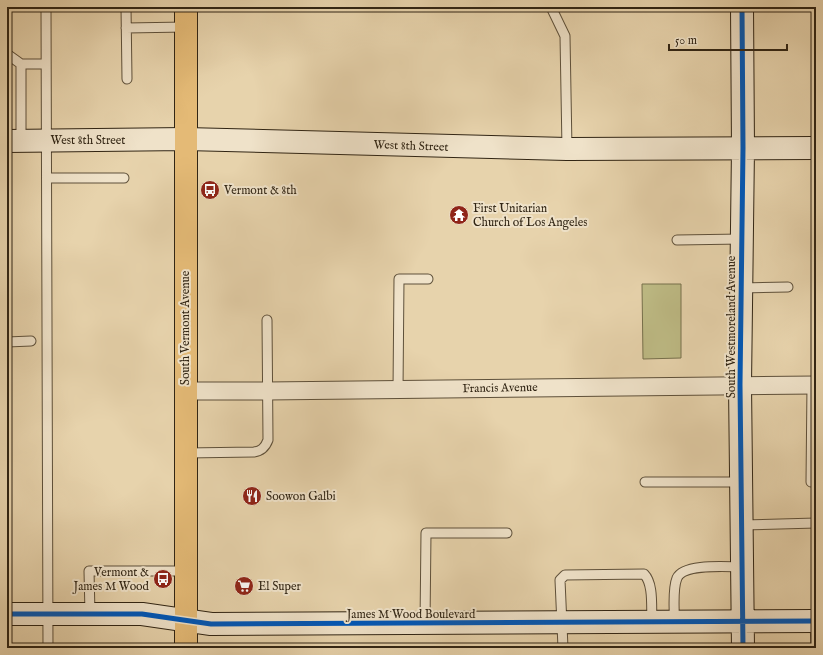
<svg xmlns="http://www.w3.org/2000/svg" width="823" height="655" font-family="'IM FELL English',serif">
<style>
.green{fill:#bdba84;stroke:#77704c}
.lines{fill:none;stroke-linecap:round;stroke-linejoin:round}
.lane-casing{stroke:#5e503a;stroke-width:11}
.street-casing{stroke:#5e503a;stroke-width:19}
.secondary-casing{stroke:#312514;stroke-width:24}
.primary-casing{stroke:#312514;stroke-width:24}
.lane{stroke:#efe2c9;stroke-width:9}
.street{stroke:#efe2c9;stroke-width:17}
.secondary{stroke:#efe2c9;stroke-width:22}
.primary{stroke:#e4ba76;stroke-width:22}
.cycleway-casing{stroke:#efe2c9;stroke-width:8}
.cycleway{stroke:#0057b8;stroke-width:5}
.labels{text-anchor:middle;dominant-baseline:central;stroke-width:4;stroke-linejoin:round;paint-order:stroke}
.street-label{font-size:12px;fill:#312514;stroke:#efe2c9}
.poi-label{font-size:12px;fill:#312514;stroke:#efe2c9;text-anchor:start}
</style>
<rect width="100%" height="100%" fill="#e7d3ac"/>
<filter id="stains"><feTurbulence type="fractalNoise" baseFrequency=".005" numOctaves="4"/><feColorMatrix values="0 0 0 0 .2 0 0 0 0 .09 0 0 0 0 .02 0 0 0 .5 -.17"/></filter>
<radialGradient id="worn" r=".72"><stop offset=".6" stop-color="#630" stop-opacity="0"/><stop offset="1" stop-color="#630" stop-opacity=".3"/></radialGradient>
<path class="green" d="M642 284H681V358L643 359Z"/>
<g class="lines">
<g class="lane-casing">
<path id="lane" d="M46 7 48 648
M126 7 127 79
M551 7 565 36 567 149
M126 28 186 27
M7 54 21 64H46
M21 64V140
M47 178H124
M677 240 742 239
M741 288 788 287
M7 342 31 341
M812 385 811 482H816
M398 390 399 279H428
M186 453 254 452C261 451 265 448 268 440L267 320
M645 482H741
M742 525 816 523
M90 614 89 571H187
M815 621 816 648
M674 622C675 609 672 590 677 578 684 563 727 567 742 567
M425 624 426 533H507
M563 648 560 580 565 575 644 574C654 584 651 608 652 622"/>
</g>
<g class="street-casing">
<path id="street" d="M185 391H267L816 385"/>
</g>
<g class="secondary-casing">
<path id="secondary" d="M742 7 743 148 740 385 743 648
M7 141 186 139 567 149 816 148
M7 614H142L211 624 816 621"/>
</g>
<g class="primary-casing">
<path id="primary" d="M186 7V648"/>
</g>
<use href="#lane" class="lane"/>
<use href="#street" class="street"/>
<use href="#secondary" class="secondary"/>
<use href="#primary" class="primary"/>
<g class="cycleway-casing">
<path id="cycleway" d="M742 7 743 148 740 385 743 648
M7 614H142L211 624 816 621"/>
</g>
<use href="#cycleway" class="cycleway"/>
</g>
<defs>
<g id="bus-disc" transform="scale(1)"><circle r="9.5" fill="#8f2418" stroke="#efe2c9"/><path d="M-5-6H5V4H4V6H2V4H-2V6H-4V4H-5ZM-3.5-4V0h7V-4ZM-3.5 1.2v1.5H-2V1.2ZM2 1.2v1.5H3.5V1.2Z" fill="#fff"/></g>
<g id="temple-disc" transform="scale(1)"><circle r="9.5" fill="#8f2418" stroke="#efe2c9"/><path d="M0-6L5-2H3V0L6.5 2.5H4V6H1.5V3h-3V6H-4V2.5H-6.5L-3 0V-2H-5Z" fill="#fff"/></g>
<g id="restaurant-disc" transform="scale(1)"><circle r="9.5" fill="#8f2418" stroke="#efe2c9"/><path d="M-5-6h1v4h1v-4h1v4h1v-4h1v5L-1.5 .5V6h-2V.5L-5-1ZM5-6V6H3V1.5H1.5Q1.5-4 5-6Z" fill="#fff"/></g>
<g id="supermarket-disc" transform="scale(1)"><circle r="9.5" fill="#8f2418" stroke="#efe2c9"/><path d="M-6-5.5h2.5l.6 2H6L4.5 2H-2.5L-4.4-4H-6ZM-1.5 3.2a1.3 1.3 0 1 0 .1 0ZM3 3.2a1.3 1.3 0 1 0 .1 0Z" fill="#fff"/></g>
</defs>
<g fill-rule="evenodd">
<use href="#bus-disc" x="210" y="190"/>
<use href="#temple-disc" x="459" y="215"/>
<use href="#restaurant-disc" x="252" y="496"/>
<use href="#bus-disc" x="163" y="579"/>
<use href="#supermarket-disc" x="244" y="586"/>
</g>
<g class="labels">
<g class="street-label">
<text x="88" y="140">West 8th Street</text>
<text transform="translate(411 146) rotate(2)">West 8th Street</text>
<text transform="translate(731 327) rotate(-90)">South Westmoreland Avenue</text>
<text transform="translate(185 328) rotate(-90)">South Vermont Avenue</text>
<text transform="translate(500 388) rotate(-1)">Francis Avenue</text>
<text x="411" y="614">James M Wood Boulevard</text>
</g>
<g class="poi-label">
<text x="224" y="190">Vermont &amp; 8th</text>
<text x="473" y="208">First Unitarian<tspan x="473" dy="14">Church of Los Angeles</tspan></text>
<text x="266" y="496">Soowon Galbi</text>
<text x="149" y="572" text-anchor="end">Vermont &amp;<tspan x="149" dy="14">James M Wood</tspan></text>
<text x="258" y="586">El Super</text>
</g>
</g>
<rect width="823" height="655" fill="none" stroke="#e7d3ac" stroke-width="24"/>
<rect x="8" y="8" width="807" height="639" fill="none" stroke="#312514" stroke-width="2"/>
<rect x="12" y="12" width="799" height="631" fill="none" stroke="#312514"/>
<path d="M669 44v6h118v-6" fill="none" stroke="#312514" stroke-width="2"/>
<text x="675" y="44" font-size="12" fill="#312514" stroke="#efe2c9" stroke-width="3" paint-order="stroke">50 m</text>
<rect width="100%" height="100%" filter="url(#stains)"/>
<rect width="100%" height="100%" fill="url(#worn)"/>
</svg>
